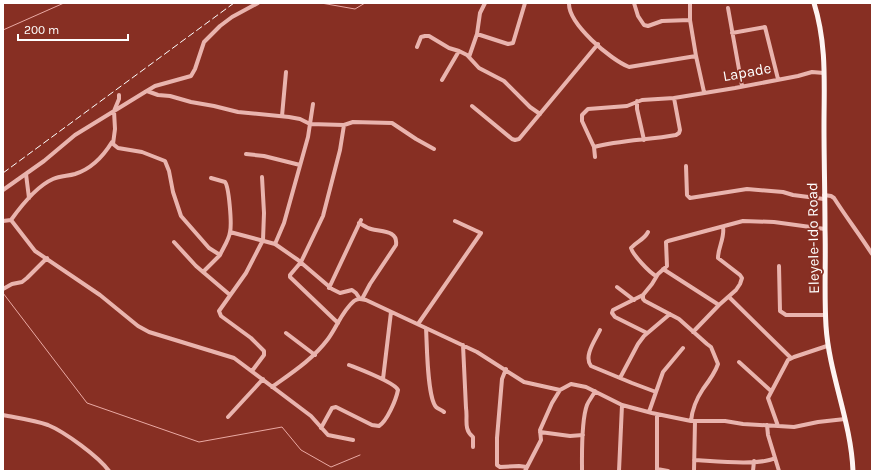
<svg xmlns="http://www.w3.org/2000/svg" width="875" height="474" font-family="Karla,sans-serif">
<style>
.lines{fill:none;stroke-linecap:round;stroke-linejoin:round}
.stream{stroke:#eaa9a3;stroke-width:1}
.minor{stroke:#e9b4ae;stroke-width:4}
.major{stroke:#fef4f2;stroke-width:5}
.rail{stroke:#fff;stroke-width:1;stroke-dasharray:7 3;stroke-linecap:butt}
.labels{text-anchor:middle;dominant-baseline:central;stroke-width:3.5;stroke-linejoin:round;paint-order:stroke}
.street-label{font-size:15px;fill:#fff;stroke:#872f23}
</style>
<rect width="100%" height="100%" fill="#872f23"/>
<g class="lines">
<path class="stream" d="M321 3 355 9 365 3
M3 30 64 3
M3 293 87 403 199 442 282 427 301 450 331 467 360 455"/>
<path class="minor" d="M569 3C568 24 611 60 629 67L696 56 704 92
M634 3 638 16 644 25 648 26 662 21 690 20
M690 3V20L696 56
M728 8 742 86
M732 33 765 27 778 79
M477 34 508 44 513 43 525 3
M417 47 421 37 425 36H429L449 48 459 51 467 55 479 68 504 81 530 107 540 114
M469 57 477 34 480 13 485 3
M442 80 459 51
M147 91 158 95 170 96 191 102 214 106 238 112 289 117 300 119 310 124 344 125 353 122 392 123 416 139 434 149
M119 95V99L114 111 115 129 113 144 118 148 142 152 165 161 169 171 173 192 181 216 209 248 220 255C223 248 229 240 230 232 232 224 229 187 225 182L211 178
M637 101V109L644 140
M472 106 512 139 515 140 519 139 598 44
M282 116 286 72
M112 142C104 155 91 169 75 174 68 176 60 176 53 179 37 186 21 206 11 220L35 251 100 295 138 326 149 332 234 358 311 416 328 435 353 440
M594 147C620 140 649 140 676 135L679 133 680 130 674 98
M246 154 264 156 300 165
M595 157 594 147 582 121V115L588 109 627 106 642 100 674 98 735 88 798 76 812 72 824 73
M686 166 687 195 690 198 747 189 783 192 793 195 824 199
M26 174 29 198
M3 190 44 161 75 135 145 92 155 86 191 76 195 69 204 42 220 26 232 17 258 3
M824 195 831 196 834 198C846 217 860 235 872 254
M3 221 11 220
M359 223C363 225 367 228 371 229 382 232 398 230 396 245L370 284 362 299
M230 232 275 244 298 260 332 289 340 293 352 290 356 293 360 299
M648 232C644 240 637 241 631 248 633 255 649 272 656 276
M174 242 196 266 230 295
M275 244 284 223 308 137 313 104
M779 266 780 311 786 315H826
M663 269 719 305
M203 272 220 255
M617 287 634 300
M329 288 361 220
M3 289 12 284 22 282 27 278 47 258
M643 295 613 310 612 313 615 317 647 333
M729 297 791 358
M338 323 290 277V275L301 262 323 216 340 150 344 125
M418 324 481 233 455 221
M426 328C427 343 427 397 436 407 438 409 442 410 444 412
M600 330C596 339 583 356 591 366L632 383 656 392
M693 332 719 305 736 290 740 284 742 278 740 275 718 258C718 247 725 238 723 227
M286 333 315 355
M463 345 466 408C468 419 463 429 473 437V447
M739 362 771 391
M506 369 502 379 497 438V465L500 467 519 466 527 467
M252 371 264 355V351L251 338 221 316 219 311 246 273 263 240 264 213 262 177
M620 378 638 344 644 336 670 314
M383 379 391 312
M272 387C293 372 313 359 328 339 337 327 342 311 354 301 358 298 361 299 366 300L477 352 524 382 560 390
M649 412 663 372 683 348
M657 414V471
M3 415C18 418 34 420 48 425 65 432 99 457 109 471
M228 417 263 379
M691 421C692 410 697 398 703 389 709 381 715 373 718 364L711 347 707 344 679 319 645 301 643 299V295L652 284 658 274 667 266 666 242 668 241 743 221 774 222 825 229
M767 425 768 435 779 471
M778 426 768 398 788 360 794 357 827 346
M321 428 332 408 336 407 372 425 379 426C387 421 396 400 398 390 394 382 359 369 349 365
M540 432 570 436 583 435
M694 460C714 461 759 466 775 458
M657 469 668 471
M525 471 541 440 540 430 552 403 560 390 571 384 586 387 622 405 652 413 691 421H725L743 424 794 427 818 422 845 419
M582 471C582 454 581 421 587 405 589 400 593 396 595 391
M619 471 622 405
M694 471 695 421
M753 471 754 461"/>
<path class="major" d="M814 3C827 45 824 83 824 126 824 160 825 195 825 229 826 261 824 293 826 326 829 374 851 421 853 471"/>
<path class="rail" d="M3 173 234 3"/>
</g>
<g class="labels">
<g class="street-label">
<text transform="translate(747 72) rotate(-10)">Lapade</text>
<text transform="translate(813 238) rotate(-91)">Eleyele-Ido Road</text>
</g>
</g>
<rect width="875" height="474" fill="none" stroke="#ffffff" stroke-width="8"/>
<path d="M18 34v6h110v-6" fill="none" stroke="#ffffff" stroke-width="2"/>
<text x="24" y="34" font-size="12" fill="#ffffff" stroke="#872f23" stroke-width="3" paint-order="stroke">200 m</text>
</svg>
